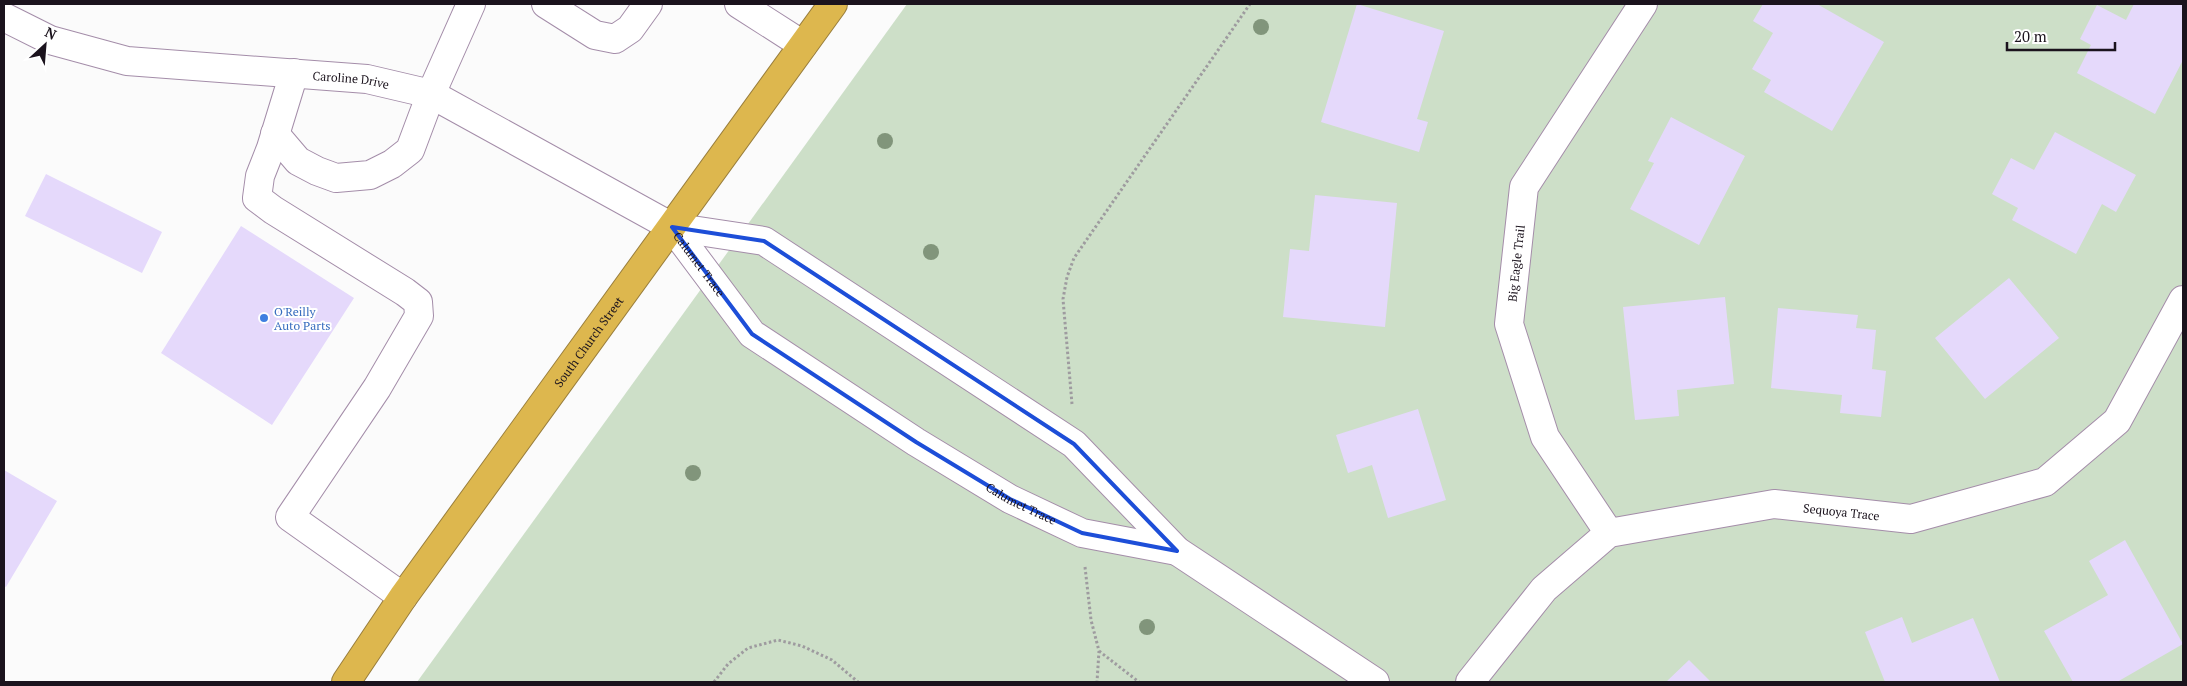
<svg xmlns="http://www.w3.org/2000/svg" width="2187" height="686" font-family="'PT Serif',serif">
<style>
.green{fill:#cddfc8}
.building{fill:#e5d9fb}
.lines{fill:none;stroke-linecap:round;stroke-linejoin:round}
.minor-casing{stroke:#a48da9;stroke-width:30}
.highway-casing{stroke:#997e3d;stroke-width:30}
.path{stroke:#9e9b9f;stroke-width:3;stroke-dasharray:2.5 2.5;stroke-linecap:butt}
.minor{stroke:#fff;stroke-width:28}
.highway{stroke:#ddb74e;stroke-width:28}
.tree{fill:#81957b}
.marked{fill:none;stroke:#1d4ed8;stroke-width:4;stroke-linejoin:round}
.shop-dot{fill:#3f7fe0;stroke:#fff;stroke-width:2}
.labels{text-anchor:middle;dominant-baseline:central;stroke-width:4;stroke-linejoin:round;paint-order:stroke}
.street-label{font-size:12px;fill:#1b131d;stroke:#fff}
.shop-label{font-size:12px;fill:#366cbe;stroke:#fff;text-anchor:start}
</style>
<rect width="100%" height="100%" fill="#fbfbfb"/>
<path class="green" d="M907 4H2183V682H417Z"/>
<path class="building" d="M1357 4 1444 31 1417 119 1428 122 1419 152 1321 122Z
M1763 4H1817L1884 42 1832 131 1764 92 1771 80 1752 69 1773 33 1753 21Z
M2134 4 2183 5V60L2155 114 2077 73 2091 45 2080 39 2097 5 2126 20Z
M1671 117 1745 156 1699 245 1630 209 1654 163 1648 161Z
M2055 132 2136 175 2116 212 2102 204 2076 254 2012 220 2018 208 1992 194 2011 158 2034 170Z
M46 174 162 232 142 273 25 216Z
M1315 195 1397 203 1385 327 1283 317 1290 249 1309 251Z
M241 226 354 298 272 425 161 353Z
M2009 278 2059 338 1985 399 1935 338Z
M1725 297 1734 384 1677 390 1679 416 1635 420 1623 307Z
M1778 308 1858 315 1856 328 1876 330 1872 369 1886 371 1881 417 1840 413 1842 395 1771 388Z
M1418 409 1446 500 1388 518 1372 465 1348 473 1336 435Z
M4 470 57 501 6 587 4 586Z
M2125 540 2183 644 2117 682H2073L2044 631 2108 595 2089 561Z
M1902 617 1912 643 1973 618 2000 682H1885L1865 632Z
M1689 660 1711 682H1666Z"/>
<g class="lines">
<g class="minor-casing">
<g id="minor">
<path d="M546 4 595 35 615 39 630 29 648 4"/>
<path d="M739 4 803 45"/>
<path id="s1" d="M4 17 50 40 127 61 367 79 431 94 672 227 764 241 1074 444 1177 551 1375 682"/>
<path d="M294 73 271 148 260 176 257 198 273 210 405 292 418 302 419 316 377 388 290 517 403 597"/>
<path d="M275 134 298 161 317 171 336 178 370 175 392 164 410 150 431 94 471 4"/>
<path id="s2" d="M672 227 752 334 916 442 1010 499 1082 533 1177 551"/>
<path id="s3" d="M1609 533 1545 437 1509 324 1524 187 1643 4"/>
<path id="s4" d="M1470 682 1544 589 1609 533 1774 504 1911 519 2045 482 2117 421 2183 300"/>
</g>
</g>
<g class="highway-casing">
<g id="highway">
<path id="s5" d="M346 682 403 597 833 4"/>
</g>
</g>
<path class="path" d="M1072 404 1063 299 1067 277 1074 258 1250 4
M1085 567 1091 620 1099 651 1097 682
M1099 651 1139 682
M714 682 728 664 748 648 778 640 802 646 832 660 858 682"/>
<use href="#minor" class="minor"/>
<use href="#highway" class="highway"/>
</g>
<g class="tree">
<circle cx="1261" cy="27" r="8"/>
<circle cx="885" cy="141" r="8"/>
<circle cx="931" cy="252" r="8"/>
<circle cx="693" cy="473" r="8"/>
<circle cx="1147" cy="627" r="8"/>
</g>
<path class="marked" d="M672 227 764 241 1074 444 1177 551 1082 533 1010 499 916 442 752 334Z"/>
<circle class="shop-dot" cx="264" cy="318" r="5"/>
<g class="labels">
<g class="street-label">
<text stroke="none"><textPath href="#s1" startOffset="356">Caroline Drive</textPath></text>
<text stroke="none"><textPath href="#s3" startOffset="295">Big Eagle Trail</textPath></text>
<text stroke="none"><textPath href="#s2" startOffset="46">Calumet Trace</textPath></text>
<text stroke="none"><textPath href="#s5" startOffset="418">South Church Street</textPath></text>
<text stroke="none"><textPath href="#s2" startOffset="452">Calumet Trace</textPath></text>
<text stroke="none"><textPath href="#s4" startOffset="440">Sequoya Trace</textPath></text>
</g>
<g class="shop-label">
<text x="274" y="311">O'Reilly<tspan x="274" dy="14">Auto Parts</tspan></text>
</g>
</g>
<rect width="2187" height="686" fill="none" stroke="#1b131d" stroke-width="10"/>
<g transform="translate(45 45) rotate(26)" stroke="#ffffff" stroke-width="4" paint-order="stroke">
<path d="M0-4L9 19L0 12L-9 19Z" fill="#1b131d"/>
<text y="-8" font-size="14" font-weight="bold" text-anchor="middle" fill="#1b131d">N</text>
</g>
<path d="M2007 42v8h108v-8" fill="none" stroke="#1b131d" stroke-width="2.5"/>
<text x="2014" y="42" font-size="15" fill="#1b131d" stroke="#ffffff" stroke-width="4" paint-order="stroke">20 m</text>
</svg>
